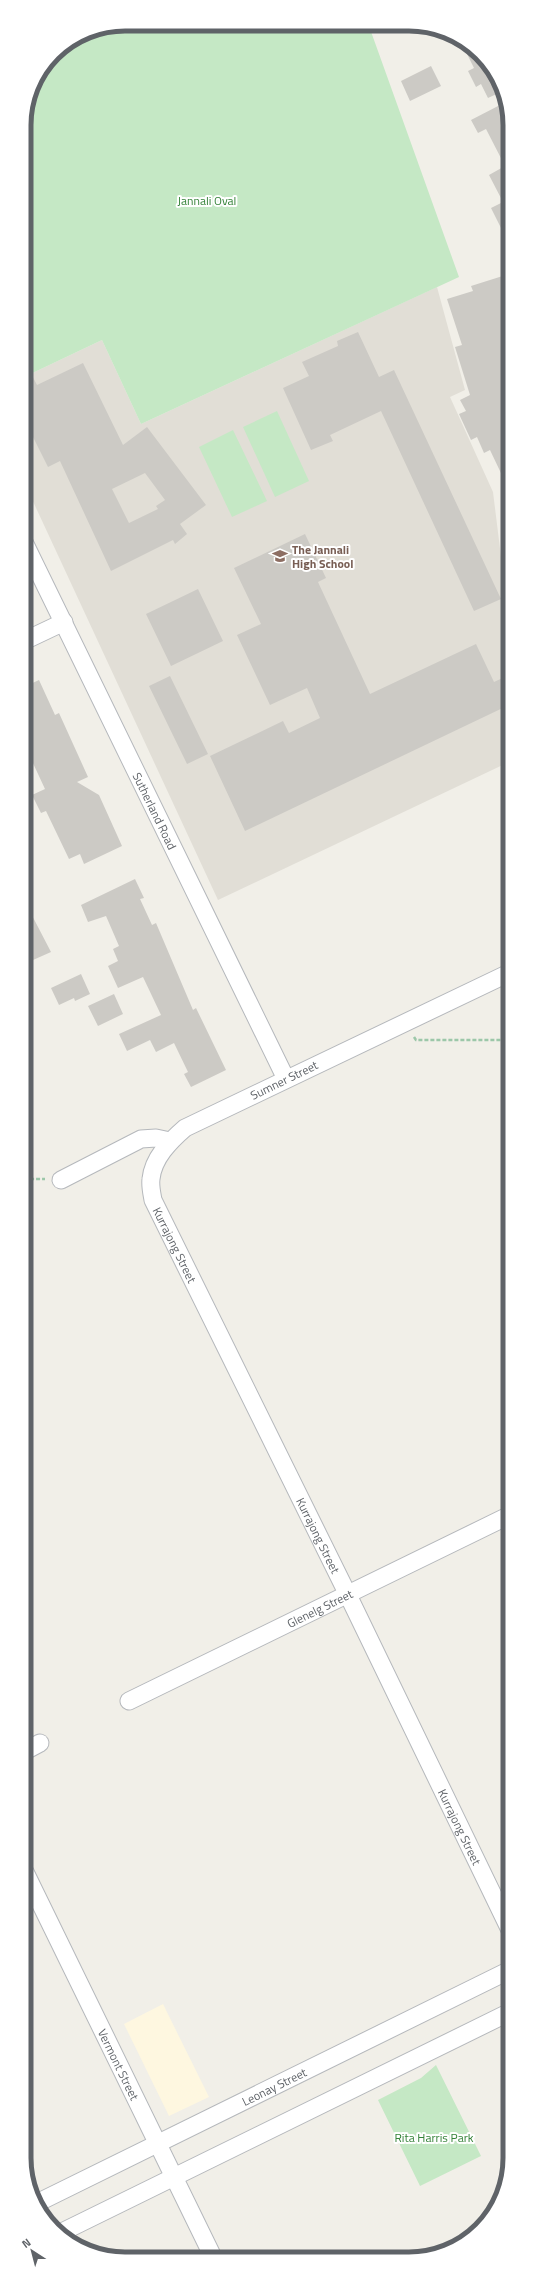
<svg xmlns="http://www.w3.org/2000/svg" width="534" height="2283" font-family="'Titillium Web',sans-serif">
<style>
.commercial{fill:#fef7e0}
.education{fill:#e1ded6}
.green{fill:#c5e8c5}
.building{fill:#cccac5;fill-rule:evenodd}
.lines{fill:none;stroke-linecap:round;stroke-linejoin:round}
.minor-casing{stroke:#b5b8bc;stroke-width:19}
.path{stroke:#9cc7a9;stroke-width:2.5;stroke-dasharray:4 2;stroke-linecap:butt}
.minor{stroke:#fff;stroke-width:17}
.labels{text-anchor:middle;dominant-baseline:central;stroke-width:4;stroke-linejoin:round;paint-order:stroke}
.park-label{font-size:12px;fill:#348238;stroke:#fff}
.education-label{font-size:12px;font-weight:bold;fill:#785e54;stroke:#fff;text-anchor:start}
.street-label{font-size:12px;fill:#5f6368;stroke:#fff}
.rim{fill:none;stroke:#5f6368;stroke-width:5}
</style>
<rect width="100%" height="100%" fill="#f1efe8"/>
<path class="commercial" d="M163 2004 209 2097 169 2116 124 2024Z"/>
<path class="education" d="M437 287 465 390 450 397 493 492 509 621V762L218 900 24 482V377L102 340 141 424Z"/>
<path class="green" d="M125 24 369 26 459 277 141 424 102 340 24 377V119L32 86 54 54 87 32Z
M277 411 309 481 275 497 243 427Z
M233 430 267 501 232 517 199 447Z
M436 2065 481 2156 420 2186 378 2100 421 2078Z"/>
<path class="building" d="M462 44 480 54 500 81 503 91 488 98 481 84 476 87 468 71 474 68Z
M431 66 441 86 410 101 401 81Z
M500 105 509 122V244L491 208 503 202 489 175 505 166 486 129 478 133 471 120Z
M509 274V490L490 450 484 453 477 437 471 440 459 414 466 411 460 400 470 395 455 347 462 345 447 299 473 291 471 286Z
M358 332 379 377 394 370 501 599 474 611 381 411 330 435 333 441 311 450 283 388 309 376 302 362 338 346 337 341Z
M24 360 37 385 83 363 123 445 147 427 206 505 180 524 187 534 175 544 173 540 111 571 60 461 48 467 24 419ZM145 473 165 500 156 506 158 509 129 523 112 489Z
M305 534 326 578 318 582 370 694 476 644 494 682 509 675V705L245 831 210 756 283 721 289 733 320 718 307 688 270 705 237 635 261 624 234 568Z
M198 589 223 641 171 666 146 614Z
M170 676 208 754 187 764 149 686Z
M39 680 55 715 59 713 88 777 77 782 99 795 122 846 84 864 80 854 69 859 46 811 41 813 32 795 45 789 32 761 24 764V687Z
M135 879 144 898 140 899 152 925 156 923 193 1010 196 1008 226 1070 191 1087 184 1074 188 1072 174 1043 156 1052 150 1040 127 1051 119 1034 161 1015 143 977 118 988 108 966 118 961 113 949 119 946 106 916 88 922 81 905Z
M24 900 51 952 24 964Z
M81 974 90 994 75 1001 74 998 59 1005 51 988Z
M114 994 123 1014 98 1026 88 1006Z"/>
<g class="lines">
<g class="minor-casing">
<g id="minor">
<path id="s1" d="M24 542 286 1079"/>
<path d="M24 641 64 622"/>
<path id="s2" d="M509 973 185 1128C170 1141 153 1158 151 1179 150 1186 152 1194 153 1200L347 1593 510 1930"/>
<path d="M61 1180 141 1139 156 1138 170 1141"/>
<path id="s3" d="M129 1701 510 1515"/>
<path d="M25 1751 40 1743"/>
<path id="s4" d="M25 1872 213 2257"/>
<path id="s5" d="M39 2202 510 1970"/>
<path d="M60 2233 510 2012"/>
</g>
</g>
<path class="path" d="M414 1037 416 1040H509
M25 1183 33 1179H45"/>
<use href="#minor" class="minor"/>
</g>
<defs>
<g id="school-bare" transform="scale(1.2)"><path d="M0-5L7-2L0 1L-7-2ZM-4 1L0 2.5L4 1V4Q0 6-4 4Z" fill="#8d6e63" stroke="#fff" stroke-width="2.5" paint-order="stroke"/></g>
</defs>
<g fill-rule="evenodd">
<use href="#school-bare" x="280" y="556"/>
</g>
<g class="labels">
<g class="park-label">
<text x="207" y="200">Jannali Oval</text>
<text x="434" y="2137">Rita Harris Park</text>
</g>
<g class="education-label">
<text x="292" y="549">The Jannali<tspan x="292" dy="14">High School</tspan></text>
</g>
<g class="street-label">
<text stroke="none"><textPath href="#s1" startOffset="299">Sutherland Road</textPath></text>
<text transform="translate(284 1080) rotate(-26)">Sumner Street</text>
<text stroke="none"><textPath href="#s2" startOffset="493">Kurrajong Street</textPath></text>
<text stroke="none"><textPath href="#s2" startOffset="817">Kurrajong Street</textPath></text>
<text stroke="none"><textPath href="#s3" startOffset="212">Glenelg Street</textPath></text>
<text stroke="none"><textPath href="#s2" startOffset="1141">Kurrajong Street</textPath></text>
<text stroke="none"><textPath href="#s4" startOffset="214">Vermont Street</textPath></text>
<text stroke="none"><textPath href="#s5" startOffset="262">Leonay Street</textPath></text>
</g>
</g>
<path d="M0 0H534V2283H0ZM125 31H409A94 94 0 0 1 503 125V2158A94 94 0 0 1 409 2252H125A94 94 0 0 1 31 2158V125A94 94 0 0 1 125 31Z" fill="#fff" fill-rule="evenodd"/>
<path class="rim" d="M125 31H409A94 94 0 0 1 503 125V2158A94 94 0 0 1 409 2252H125A94 94 0 0 1 31 2158V125A94 94 0 0 1 125 31Z"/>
<g transform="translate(32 2251) rotate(324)" stroke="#ffffff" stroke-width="3" paint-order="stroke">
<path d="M0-3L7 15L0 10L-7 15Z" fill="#5f6368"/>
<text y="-6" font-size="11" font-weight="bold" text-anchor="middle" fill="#5f6368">N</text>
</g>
</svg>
